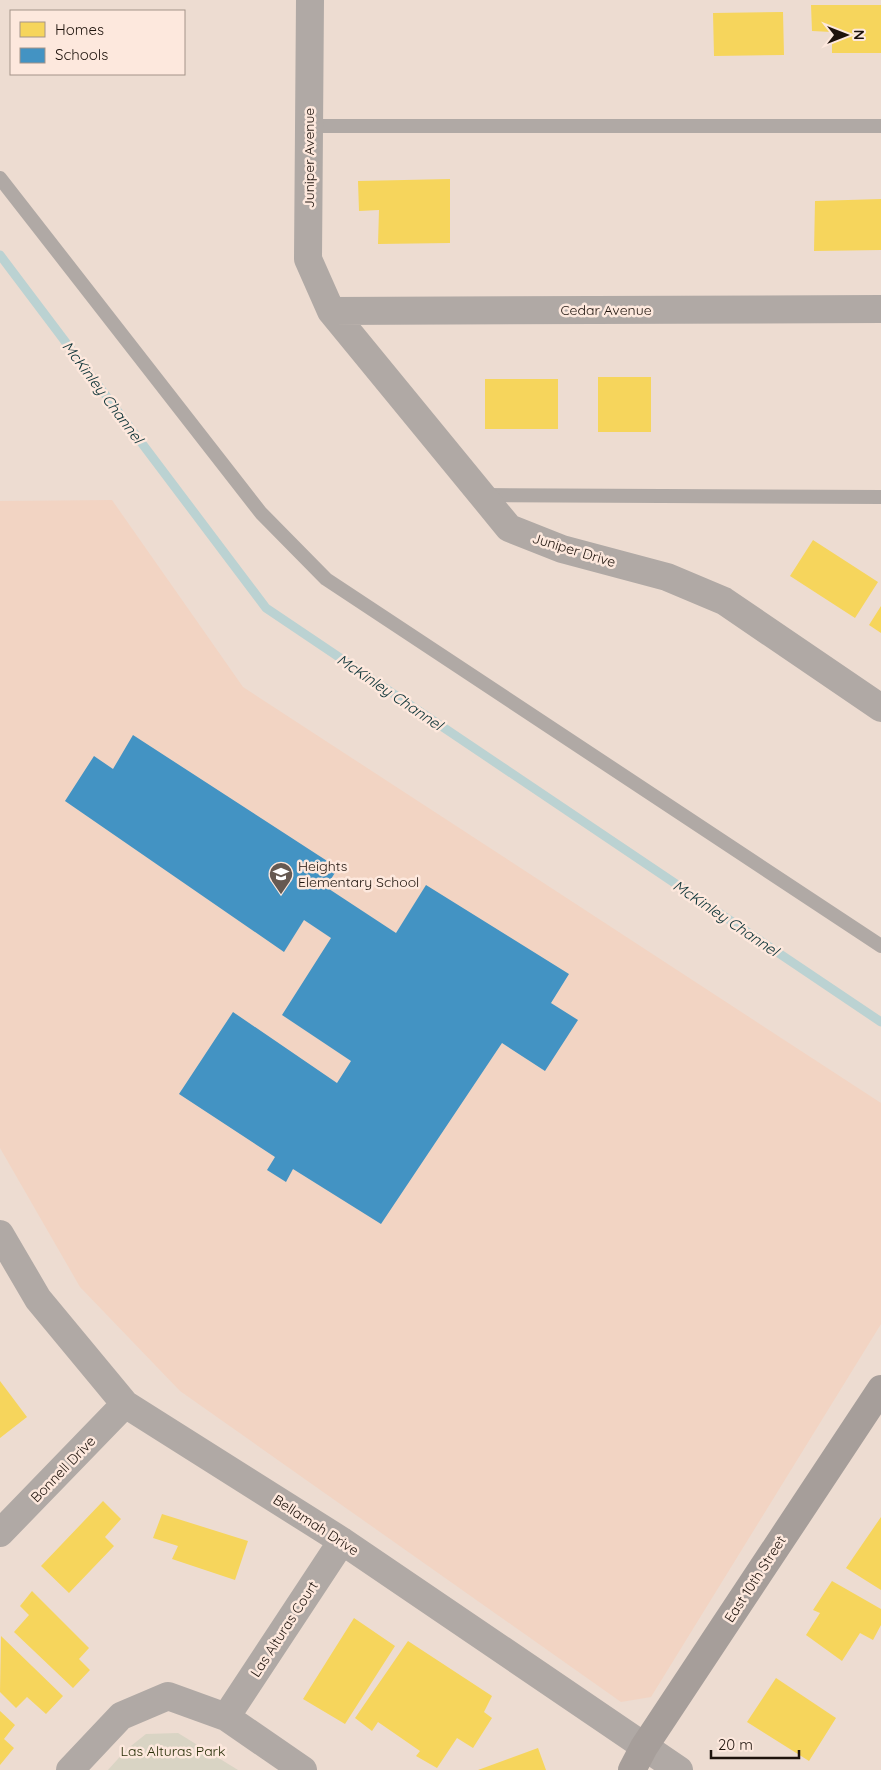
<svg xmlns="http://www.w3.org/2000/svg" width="881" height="1770" font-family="Quicksand,sans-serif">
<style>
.built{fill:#f2d4c3}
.green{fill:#d9d4c4}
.homes{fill:#f6d55c}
.schools{fill:#4393c3}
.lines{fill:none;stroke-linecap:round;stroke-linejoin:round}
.stream{stroke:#bbd2d2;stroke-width:9}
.lane{stroke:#b0a9a5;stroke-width:14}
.street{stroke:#b0a9a5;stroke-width:28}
.secondary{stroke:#a69e9a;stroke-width:28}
.labels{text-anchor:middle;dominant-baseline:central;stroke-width:5;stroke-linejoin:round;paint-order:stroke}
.street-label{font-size:14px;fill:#1e130c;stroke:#fde8dd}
.poi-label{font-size:14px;fill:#1e130c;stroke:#fde8dd;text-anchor:start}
.park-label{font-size:14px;fill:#282e07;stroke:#fde8dd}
.water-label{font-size:15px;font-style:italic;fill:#083034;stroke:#fde8dd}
</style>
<rect width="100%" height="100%" fill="#eddcd1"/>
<path class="built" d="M112 500 243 687 881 1103V1324L651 1697 621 1702 180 1391 80 1287 0 1148V501Z"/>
<path class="green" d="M178 1733 238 1770H108L126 1750 146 1734Z"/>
<path class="homes" d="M811 5H881V53H832V32L812 31Z
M783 12 784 55 714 56 713 13Z
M450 179V243L378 244 379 210 359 211 358 181Z
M881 199V250L814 251 815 201Z
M598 377H651V432H598Z
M485 379H558V429H485Z
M813 540 878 582 855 618 790 576Z
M881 606V633L869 625Z
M0 1381 27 1417 0 1438Z
M103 1501 121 1519 105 1537 114 1546 69 1593 41 1566Z
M162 1514 248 1541 235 1580 172 1559 178 1546 153 1538Z
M881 1517V1590L846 1568Z
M832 1581 881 1609V1625L873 1640 860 1633 842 1661 806 1635 820 1613 813 1610Z
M32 1591 89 1648 79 1659 90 1670 73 1688 14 1632 29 1615 20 1606Z
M354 1618 395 1646 345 1724 303 1699Z
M1 1636 63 1696 46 1714 27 1697 16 1708 0 1692Z
M408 1641 492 1696 484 1712 492 1718 473 1748 457 1738 437 1768 416 1756 420 1751 378 1722 372 1731 355 1718Z
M776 1678 836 1718 809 1761 747 1722Z
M0 1711 15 1725 4 1739 14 1748 0 1765Z
M538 1748 546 1770H478Z"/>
<path class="schools" d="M133 735 338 868 326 887 396 933 426 885 569 974 551 1003 578 1020 545 1071 502 1043 381 1224 293 1169 286 1182 267 1170 275 1157 179 1094 233 1012 337 1083 351 1061 282 1015 331 938 304 920 284 952 65 801 94 756 113 769Z"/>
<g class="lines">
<path class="stream" d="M0 255 266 608 881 1022"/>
<path class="lane" d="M309 126H881
M0 178 261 513 326 579 881 946
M483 495 881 497"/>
<path class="street" d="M310 0 308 259 331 311 509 528 562 549 667 577 724 601 881 708
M331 311 881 309
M0 1234 38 1299 125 1404 342 1541 679 1770
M0 1533 125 1404
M226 1717 342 1541
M70 1770 121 1716 168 1696 226 1717 303 1770"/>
<path class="secondary" d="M632 1770 644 1747 881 1389"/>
</g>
<defs>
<g id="school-pin" transform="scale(1.25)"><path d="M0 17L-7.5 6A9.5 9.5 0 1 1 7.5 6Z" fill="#665951" stroke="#fde8dd"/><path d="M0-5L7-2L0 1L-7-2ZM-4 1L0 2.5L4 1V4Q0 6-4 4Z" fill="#fff"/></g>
</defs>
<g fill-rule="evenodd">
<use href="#school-pin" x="281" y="874"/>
</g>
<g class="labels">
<g class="street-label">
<text transform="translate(309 158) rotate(-90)">Juniper Avenue</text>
<text x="606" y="310">Cedar Avenue</text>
<text transform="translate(574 550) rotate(17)">Juniper Drive</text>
<text transform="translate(63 1469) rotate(-46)">Bonnell Drive</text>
<text transform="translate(316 1525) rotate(33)">Bellamah Drive</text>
<text transform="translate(755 1579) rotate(-57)">East 10th Street</text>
<text transform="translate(284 1629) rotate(-57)">Las Alturas Court</text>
</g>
<g class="poi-label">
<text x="298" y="866">Heights<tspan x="298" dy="16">Elementary School</tspan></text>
</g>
<g class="park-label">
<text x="173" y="1751">Las Alturas Park</text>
</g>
<g class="water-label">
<text transform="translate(103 392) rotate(53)">McKinley Channel</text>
<text transform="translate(390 692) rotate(34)">McKinley Channel</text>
<text transform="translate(726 918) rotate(34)">McKinley Channel</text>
</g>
</g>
<rect x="10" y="10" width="175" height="65" fill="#fde8dd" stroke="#a49389"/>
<rect x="20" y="22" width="25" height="15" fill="#f6d55c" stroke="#a49389"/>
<text x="55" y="35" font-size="15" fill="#1e130c">Homes</text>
<rect x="20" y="48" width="25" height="15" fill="#4393c3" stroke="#a49389"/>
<text x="55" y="60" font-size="15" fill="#1e130c">Schools</text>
<g transform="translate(846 35) rotate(90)" stroke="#fde8dd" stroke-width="4" paint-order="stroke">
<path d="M0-4L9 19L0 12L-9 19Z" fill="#1e130c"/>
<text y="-8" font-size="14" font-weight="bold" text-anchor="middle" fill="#1e130c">N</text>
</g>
<path d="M711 1750v8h88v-8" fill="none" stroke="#1e130c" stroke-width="2.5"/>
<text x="718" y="1750" font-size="15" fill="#1e130c" stroke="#fde8dd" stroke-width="4" paint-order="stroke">20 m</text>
</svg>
